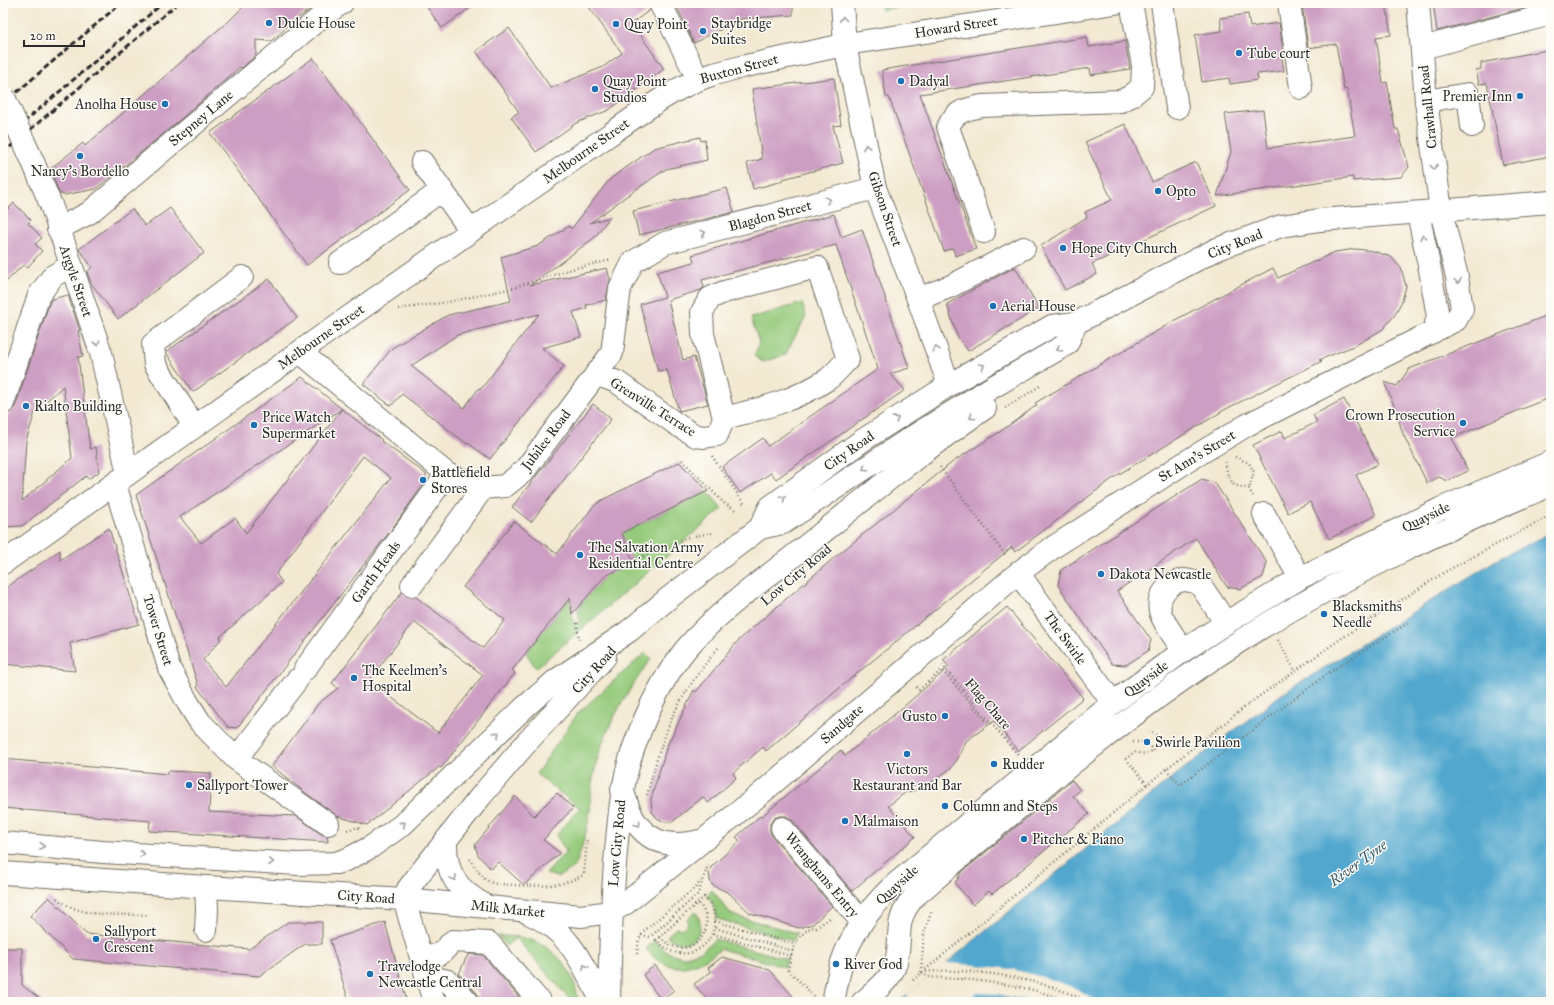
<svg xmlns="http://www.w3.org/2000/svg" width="1554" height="1005" font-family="'IM FELL Great Primer',serif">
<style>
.green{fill:#95ca7b;stroke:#607a53}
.water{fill:#51a7ce;stroke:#3e697c}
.pier{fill:#f3e9d2}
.building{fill:#cd9ec3;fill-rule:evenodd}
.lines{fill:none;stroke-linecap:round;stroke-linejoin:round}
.minor-casing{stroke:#716e65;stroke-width:24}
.major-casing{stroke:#716e65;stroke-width:24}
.path{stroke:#716e65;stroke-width:2.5;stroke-dasharray:1 3;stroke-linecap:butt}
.minor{stroke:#fff;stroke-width:22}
.major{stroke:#fff;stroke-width:22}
.rail{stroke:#2b2b2b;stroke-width:3;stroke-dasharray:6 3;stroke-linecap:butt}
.minor-bridge-casing{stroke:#716e65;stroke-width:24;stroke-linecap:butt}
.minor-bridge{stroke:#fff;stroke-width:22}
.oneway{stroke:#a0a0a0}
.poi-dot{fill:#1f6fb2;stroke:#fdfcf7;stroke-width:1.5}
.labels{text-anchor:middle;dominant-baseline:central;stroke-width:3;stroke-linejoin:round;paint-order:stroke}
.poi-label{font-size:14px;fill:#2b2b2b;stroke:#fdfcf7;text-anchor:start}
.street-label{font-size:14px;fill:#2b2b2b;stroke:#fdfcf7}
.water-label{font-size:15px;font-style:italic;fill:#3a5d6c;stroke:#fdfcf7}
</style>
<rect width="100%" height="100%" fill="#fdfcf7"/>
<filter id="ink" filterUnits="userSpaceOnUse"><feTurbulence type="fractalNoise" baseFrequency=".025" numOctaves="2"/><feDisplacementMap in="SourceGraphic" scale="8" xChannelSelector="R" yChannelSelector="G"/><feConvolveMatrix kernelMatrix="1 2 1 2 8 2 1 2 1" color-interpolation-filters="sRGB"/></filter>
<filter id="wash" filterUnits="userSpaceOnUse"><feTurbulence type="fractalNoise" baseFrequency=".012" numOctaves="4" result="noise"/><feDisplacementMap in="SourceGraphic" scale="16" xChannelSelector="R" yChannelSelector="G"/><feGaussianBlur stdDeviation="0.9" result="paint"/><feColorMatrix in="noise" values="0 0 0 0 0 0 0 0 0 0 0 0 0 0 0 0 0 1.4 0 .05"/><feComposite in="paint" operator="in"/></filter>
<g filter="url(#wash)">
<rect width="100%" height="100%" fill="#f3e9d2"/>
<path class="green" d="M879 3H923L882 10Z
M802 303 806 317 785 355 763 362 754 356 759 343 751 318Z
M708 491 722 509 536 668 526 653 581 584 572 612 574 623 580 622 578 612 581 604 606 575 622 533Z
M645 653 651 659C626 694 602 731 594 774 591 786 591 798 590 811 587 830 582 849 575 867L558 877 546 874 566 851 556 835 580 808 536 774 578 713Z
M712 890 732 915 797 933 793 941 718 919 712 901 706 896Z
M696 912C710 934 686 954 667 936L676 928 681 929 685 927 688 923 687 919Z
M498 936C505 936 513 936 520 937 552 943 576 969 578 1002H572L516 938 506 946Z
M715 939 787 959 785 967 721 949C701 964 681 975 657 960 653 957 649 952 646 949L654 940 667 952 683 957 702 951Z"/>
<path class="water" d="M1551 533V1002H899L1173 777 1279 696 1496 560Z"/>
<path class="pier" d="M945 963 975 965 1011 969 1046 978 1075 988 1099 1002H1035L997 994 977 993 966 999 964 1002H908L907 995Z"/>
<g id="blocks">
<path class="building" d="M247 3H319L283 29 284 30 271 41 256 40V55L242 68 240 67 167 131 96 189 64 195 59 193 50 169 83 143 85 146 226 23H227Z
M424 3H477L442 28Z
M586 3H648L650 10 632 23 664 69 609 110 576 123 536 152 511 117 519 112 476 51 509 28 551 88 603 67 622 53Z
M675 3H793V15L741 19 694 43Z
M1302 3H1386L1391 35 1376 37 1383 83 1387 82 1395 129H1398L1409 167 1401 177 1353 181V177L1217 196 1231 152 1225 114 1263 110 1268 148 1355 136 1347 89 1344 90 1336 44 1308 48Z
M1433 3H1530L1531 6 1437 31Z
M1248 14 1250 27 1279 23 1283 51 1281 52 1284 71 1257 74 1258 80 1230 84 1229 78 1202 82 1195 35 1222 31 1220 18Z
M1087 37 1089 47 1125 41 1130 69 1091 75 1090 68 920 94 976 249 955 256 953 248 944 251 889 97H886L882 70Z
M1551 49V156L1503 165 1487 83 1479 84 1476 70 1481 69V63Z
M313 58 410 190 307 265 210 133Z
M834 78 841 125 833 126 843 163 783 179V181L753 189 747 163 762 159 752 89Z
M1125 124 1152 182 1196 162 1216 206 1092 264 1097 274 1065 290 1041 246 1087 217 1085 212 1112 200 1085 142Z
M700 137 701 141 705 140 707 160 666 169 628 195 590 223 610 217 594 238 530 285 607 268 610 280 606 300 586 305 587 308 573 312 581 337 542 348 564 366 490 459 468 443 467 444 402 394 391 406 363 384 392 348 448 315 511 301 501 257 538 246 569 226 570 228H572L610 179 654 148ZM539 314 481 389 479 388 464 408 411 366 457 335Z
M727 188 734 212 639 235 633 211Z
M14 203 31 220 28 223 42 238 35 244 42 251 27 268 23 265 3 285V214Z
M170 208 204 253 118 319 91 283 87 272 92 267 79 249 132 209 145 226Z
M834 214 841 237 862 229 909 368 890 374 905 390 776 479 771 473 740 493 722 467 763 438 768 446 878 369 836 245 702 280 704 287 701 290 668 300 683 360 694 357 708 404 679 411 667 370 658 371 640 304 665 297 657 272 694 262 692 255Z
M1356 249 1373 251 1391 257 1401 268 1406 286 1402 301 1394 316 1383 329 1356 345 1319 360 1322 361 1226 409 1116 476 1015 552 1012 547 849 680 766 751 763 747 733 773 736 778 708 803 703 797 672 822H664L657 818 652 812 651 799 667 746 694 690 696 692 737 642 750 630 835 557 954 461 1001 431 1037 405 1035 403 1179 318 1237 287 1273 268 1278 278 1335 252Z
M1015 267 1039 308 968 351 957 336 947 304Z
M269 279 297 318 193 392 167 354 166 352Z
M68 295 80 331H78L83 356 78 357 90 449 96 447 99 472 88 479 86 476 22 526 3 527V429L8 414 15 407 50 301 52 299ZM63 386 72 458 22 501 26 441 35 412Z
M1551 314V397L1452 438 1468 471 1447 481 1439 477 1427 483 1403 434 1395 408 1384 382 1397 386 1409 369Z
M302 377 342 409 180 517 201 543 235 518 246 533 342 409 382 440 381 441 426 474V481L391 530 237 728 228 727 197 687 198 685 136 495ZM363 456 391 478 226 687 203 660 221 639 220 637 282 582 276 574Z
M1344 399 1378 464 1356 475 1376 515 1329 539 1310 502 1288 513 1253 445 1282 431 1285 438 1317 422 1313 415Z
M593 404 611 419 531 522 512 507Z
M679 462 708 491 622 533 634 564 606 575 572 614 570 598 512 670 515 673 441 768 439 767 367 825 337 816 303 791 272 766 318 704 338 688 332 683 402 592 405 595 410 597H416L483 648 505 620 463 587 514 521 557 554 593 507 602 500ZM414 622 483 675 438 733 369 680Z
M1202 479 1215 483 1267 563 1263 577 1240 589 1227 587 1196 538 1117 591 1151 640 1148 651 1126 665 1112 664 1058 585 1061 570Z
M109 528 139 624 70 643 75 671 3 664V590L60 550V560Z
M1007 607 1083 698 1018 751 994 721 966 741 957 760 950 769 932 782 913 791 906 792 888 806 915 837 852 891 792 820 786 816H780L774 818 770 824V831L772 836 832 906 813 924 799 928 750 913 729 893 712 885 710 880 709 873 711 867 740 841 736 837 760 816 761 817 841 750 845 756 902 708 949 667 943 660Z
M3 759 168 774V771L211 773 209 812 296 816 321 834 327 836 328 842 149 831 150 821 3 808Z
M1072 780 1080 790 1073 796 1089 814 992 894 989 891 973 905 955 883 962 872Z
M557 793 573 808 543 840 560 853 524 885 498 862 491 869 478 855 475 845 515 796 534 816Z
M49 897 86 934 249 949 288 922H322V944H305L259 976 73 959 30 916Z
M385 922 407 1002H349L330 940Z
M3 948H22V985L44 1002H3Z
M470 954 483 955 523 1002H480L477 993 459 974 466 958Z
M722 957 770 970 798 1002H709L694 984 711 972 708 968Z
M655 965 674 990 661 1000 643 975Z"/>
</g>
</g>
<g filter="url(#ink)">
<use href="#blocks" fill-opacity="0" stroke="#716e65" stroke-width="1"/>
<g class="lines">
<g class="minor-casing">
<path id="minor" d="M660 3 698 79
M1162 3 1177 108
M1289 3 1301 88
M1422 48 1551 14
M1426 101 1468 94 1472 126
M33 162 51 205 101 353 128 474
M422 162 471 231
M1418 213 1430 270 1438 317 1433 332
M58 229 89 213 322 16 342 3
M984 232 948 127C956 110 965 110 982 106L1121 101 1131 96 1142 87 1143 65 1131 3
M340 263 442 190
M918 299 951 286 1024 248
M300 352 447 474 483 488 505 486 524 471 612 353 620 288 633 262 665 243 875 188
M596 374 617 382 679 426 696 436 704 437 717 435 724 418 703 334 702 312 710 298 724 292 817 267 848 359C842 365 835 374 828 379 797 400 761 409 724 418
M3 403 39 295 53 276 70 266
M194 426 155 364 153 344 242 277
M115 484 169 668 188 703 200 722 236 759 328 824
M1264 514 1300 578
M3 563C169 445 335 326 502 209 538 184 574 159 609 135 642 112 675 86 714 74L741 67 853 43 1115 3
M1018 573 1113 703
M412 585 483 488
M1183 651C1178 642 1161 619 1160 611 1157 595 1169 582 1184 580 1188 580 1194 582 1199 583L1226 623
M305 669 447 474
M236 759 297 680
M622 789C626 800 629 812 635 821 652 847 677 847 703 840
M782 828 862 922
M404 899 434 1002
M611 912 626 903 757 797 1018 573 1055 546 1189 460 1247 425 1456 320 1462 309 1457 277 1441 211
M206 930 207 909 206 887
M421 959 440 954 453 941 489 943 540 1002
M426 976 448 981 468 1002
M833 1002C836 989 838 975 842 962 852 933 870 908 892 887L1113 703 1183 651 1226 623 1300 578 1440 509 1551 462
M863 1002C874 992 888 982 894 968 905 940 890 923 915 896 1025 802 1133 707 1256 631 1350 573 1450 527 1551 485"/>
</g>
<g class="major-casing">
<path id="major" d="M842 3 845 45 875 188 918 299 949 385
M1418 3 1426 101 1441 211
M760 528 770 507 863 440 949 385 1052 326 1076 323 1217 249 1281 226 1320 220 1551 202
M446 840C445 874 457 890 486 906
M3 843 103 852 297 864 336 863 348 859 371 847 402 825 526 706 555 681 629 631 670 597 760 528 783 523 909 439 991 388 1067 344 1076 323
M3 873 206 887 404 899 581 916 611 912
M404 899 408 889 417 877 481 796 528 741 605 657
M528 913C570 930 583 965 602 1002
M609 1002C610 948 612 894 617 840 620 808 623 777 634 747 646 713 662 679 685 650 716 613 758 584 796 554 858 504 919 453 985 408"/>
</g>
<path class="path" d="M398 309 448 302 509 289 572 269 611 260
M1005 408 1040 386
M712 456 745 505
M1235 457 1249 463 1254 472 1249 489
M682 460 724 503 737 511
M1225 462 1228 476 1234 485 1249 489 1253 496
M940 467 1006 556
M632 561 689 537 712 533
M577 623 579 640
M1278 640 1295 671
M942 665 1019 756
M916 687 919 690 942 670 989 724
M1133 742H1147L1153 751
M1166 769 1180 785 1330 672 1408 623
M1147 784 1126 759 1134 752C1138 753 1143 754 1147 753 1159 750 1163 734 1149 731
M647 795C653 773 659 751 667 730 678 700 698 673 718 648
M347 830 358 827 360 830
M470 859C475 867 481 878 490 882 497 885 506 884 514 885 539 886 561 888 583 875L584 873 587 839
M704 897C729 920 706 962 674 952 666 950 662 945 656 940Z
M57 898C80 919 121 914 149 915
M715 921 794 944
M715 928 793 951
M713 934 791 956
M641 935 650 937 698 894 708 865
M660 937C688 967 723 928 698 903
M637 954 639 939 645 930 696 887 701 881
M921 972 924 933 932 910
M922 972C973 967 1042 978 1088 1002
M922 973 928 977 973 980 1009 985 1038 991 1069 1002
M913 980 1166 769 1254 700 1339 640 1445 572 1551 515
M814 996 788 970C792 950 794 940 811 927L816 928 831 917"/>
<use href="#minor" class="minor"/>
<use href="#major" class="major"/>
<path class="rail" d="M3 104 121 3
M3 140 163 3
M3 153 178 3"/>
<g class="minor-bridge-casing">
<path id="minor-bridge" d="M3 95 33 162"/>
</g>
<use href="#minor-bridge" class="minor-bridge"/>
</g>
<defs><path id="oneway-chevron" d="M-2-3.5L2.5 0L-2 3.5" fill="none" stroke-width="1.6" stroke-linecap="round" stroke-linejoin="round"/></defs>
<g class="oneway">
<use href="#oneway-chevron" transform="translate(843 19) rotate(-95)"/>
<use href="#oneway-chevron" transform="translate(866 147) rotate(-102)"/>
<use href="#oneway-chevron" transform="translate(1434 167) rotate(83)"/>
<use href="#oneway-chevron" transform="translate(828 200) rotate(-15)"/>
<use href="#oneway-chevron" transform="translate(703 233) rotate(-15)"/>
<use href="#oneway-chevron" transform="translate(1423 237) rotate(-102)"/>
<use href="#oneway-chevron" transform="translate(1458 281) rotate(81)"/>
<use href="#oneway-chevron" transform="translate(97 343) rotate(71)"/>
<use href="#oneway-chevron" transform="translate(936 349) rotate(-109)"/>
<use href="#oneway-chevron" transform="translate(1059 349) rotate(149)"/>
<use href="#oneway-chevron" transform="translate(982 366) rotate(-30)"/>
<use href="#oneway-chevron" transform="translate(972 417) rotate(146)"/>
<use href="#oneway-chevron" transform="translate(896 419) rotate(-33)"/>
<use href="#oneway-chevron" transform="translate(865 468) rotate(146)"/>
<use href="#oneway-chevron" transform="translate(783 498) rotate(-36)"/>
<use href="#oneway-chevron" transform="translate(497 734) rotate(-44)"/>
<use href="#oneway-chevron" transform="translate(403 824) rotate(-40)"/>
<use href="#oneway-chevron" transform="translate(638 824) rotate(53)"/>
<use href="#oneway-chevron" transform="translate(42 846) rotate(5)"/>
<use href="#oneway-chevron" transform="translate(142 854) rotate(4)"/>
<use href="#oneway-chevron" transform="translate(271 862) rotate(4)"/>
<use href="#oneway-chevron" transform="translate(454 878) rotate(62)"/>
<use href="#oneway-chevron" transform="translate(585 967) rotate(-117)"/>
</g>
</g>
<g class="poi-dot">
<circle cx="269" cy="23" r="4"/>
<circle cx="616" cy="24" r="4"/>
<circle cx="703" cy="31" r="4"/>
<circle cx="1239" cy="53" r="4"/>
<circle cx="901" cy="81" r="4"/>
<circle cx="595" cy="89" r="4"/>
<circle cx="1520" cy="96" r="4"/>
<circle cx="165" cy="104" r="4"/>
<circle cx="80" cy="156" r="4"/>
<circle cx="1158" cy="191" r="4"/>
<circle cx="1063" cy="248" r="4"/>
<circle cx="993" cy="306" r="4"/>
<circle cx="26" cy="406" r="4"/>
<circle cx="1463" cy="423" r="4"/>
<circle cx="254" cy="425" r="4"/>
<circle cx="423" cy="480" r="4"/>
<circle cx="580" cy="555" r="4"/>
<circle cx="1101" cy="574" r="4"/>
<circle cx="1324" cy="614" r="4"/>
<circle cx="354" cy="678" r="4"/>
<circle cx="945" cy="716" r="4"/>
<circle cx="1147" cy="742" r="4"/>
<circle cx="907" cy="754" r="4"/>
<circle cx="994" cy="764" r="4"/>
<circle cx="189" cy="785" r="4"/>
<circle cx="945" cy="806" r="4"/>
<circle cx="845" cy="821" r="4"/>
<circle cx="1024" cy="839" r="4"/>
<circle cx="96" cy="939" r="4"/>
<circle cx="836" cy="964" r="4"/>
<circle cx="370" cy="974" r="4"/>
</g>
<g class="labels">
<g class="poi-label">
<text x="277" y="23">Dulcie House</text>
<text x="711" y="23">Staybridge<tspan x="711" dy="16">Suites</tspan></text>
<text x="624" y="24">Quay Point</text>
<text x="1247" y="53">Tube court</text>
<text x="603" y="81">Quay Point<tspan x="603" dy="16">Studios</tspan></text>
<text x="909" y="81">Dadyal</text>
<text x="1512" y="96" text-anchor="end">Premier Inn</text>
<text x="157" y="104" text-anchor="end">Anolha House</text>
<text x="80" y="171" text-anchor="middle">Nancy's Bordello</text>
<text x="1166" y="191">Opto</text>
<text x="1071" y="248">Hope City Church</text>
<text x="1001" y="306">Aerial House</text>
<text x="34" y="406">Rialto Building</text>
<text x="1455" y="415" text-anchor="end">Crown Prosecution<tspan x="1455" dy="16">Service</tspan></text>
<text x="262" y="417">Price Watch<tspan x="262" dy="16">Supermarket</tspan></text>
<text x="431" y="472">Battlefield<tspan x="431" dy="16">Stores</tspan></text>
<text x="588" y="547">The Salvation Army<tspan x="588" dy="16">Residential Centre</tspan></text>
<text x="1109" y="574">Dakota Newcastle</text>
<text x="1332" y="606">Blacksmiths<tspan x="1332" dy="16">Needle</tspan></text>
<text x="362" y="670">The Keelmen's<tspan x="362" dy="16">Hospital</tspan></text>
<text x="937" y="716" text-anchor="end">Gusto</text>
<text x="1155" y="742">Swirle Pavilion</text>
<text x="1002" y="764">Rudder</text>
<text x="907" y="769" text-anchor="middle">Victors<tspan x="907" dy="16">Restaurant and Bar</tspan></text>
<text x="197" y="785">Sallyport Tower</text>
<text x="953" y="806">Column and Steps</text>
<text x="853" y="821">Malmaison</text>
<text x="1032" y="839">Pitcher &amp; Piano</text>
<text x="104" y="931">Sallyport<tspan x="104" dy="16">Crescent</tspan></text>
<text x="844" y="964">River God</text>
<text x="378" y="966">Travelodge<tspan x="378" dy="16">Newcastle Central</tspan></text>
</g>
<g class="street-label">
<text transform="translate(956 27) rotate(-9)">Howard Street</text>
<text transform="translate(739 69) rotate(-15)">Buxton Street</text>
<text transform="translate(1428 107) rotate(-96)">Crawhall Road</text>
<text transform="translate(201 118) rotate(-40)">Stepney Lane</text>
<text transform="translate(586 151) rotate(-35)">Melbourne Street</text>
<text transform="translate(885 209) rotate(71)">Gibson Street</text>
<text transform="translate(770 216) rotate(-15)">Blagdon Street</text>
<text transform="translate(1235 244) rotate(-22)">City Road</text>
<text transform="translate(76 281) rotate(71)">Argyle Street</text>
<text transform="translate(321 337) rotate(-35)">Melbourne Street</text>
<text transform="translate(653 407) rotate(32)">Grenville Terrace</text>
<text transform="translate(546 440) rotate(-53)">Jubilee Road</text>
<text transform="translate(849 451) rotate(-35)">City Road</text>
<text transform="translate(1197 456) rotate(-31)">St Ann's Street</text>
<text transform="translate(1426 517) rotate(-26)">Quayside</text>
<text transform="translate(376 572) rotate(-54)">Garth Heads</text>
<text transform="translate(796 575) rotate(-40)">Low City Road</text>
<text transform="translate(158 630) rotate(73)">Tower Street</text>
<text transform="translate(1065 638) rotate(54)">The Swirle</text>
<text transform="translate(594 670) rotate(-48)">City Road</text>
<text transform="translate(1146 679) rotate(-37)">Quayside</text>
<text transform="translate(988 704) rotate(49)">Flag Chare</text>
<text transform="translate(842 724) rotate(-41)">Sandgate</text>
<text transform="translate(617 843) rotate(-85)">Low City Road</text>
<text transform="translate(822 875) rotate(50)">Wranghams Entry</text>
<text transform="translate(897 885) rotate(-42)">Quayside</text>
<text transform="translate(366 897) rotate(4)">City Road</text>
<text transform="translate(508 909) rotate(6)">Milk Market</text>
</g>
<g class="water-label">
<text transform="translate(1358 863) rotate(-36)">River Tyne</text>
</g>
</g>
<rect width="1554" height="1005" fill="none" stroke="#fdfcf7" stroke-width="16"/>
<path d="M24 40v6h60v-6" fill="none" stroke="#2b2b2b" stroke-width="2"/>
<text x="30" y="40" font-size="12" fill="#2b2b2b" stroke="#fdfcf7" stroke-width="3" paint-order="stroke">20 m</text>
</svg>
